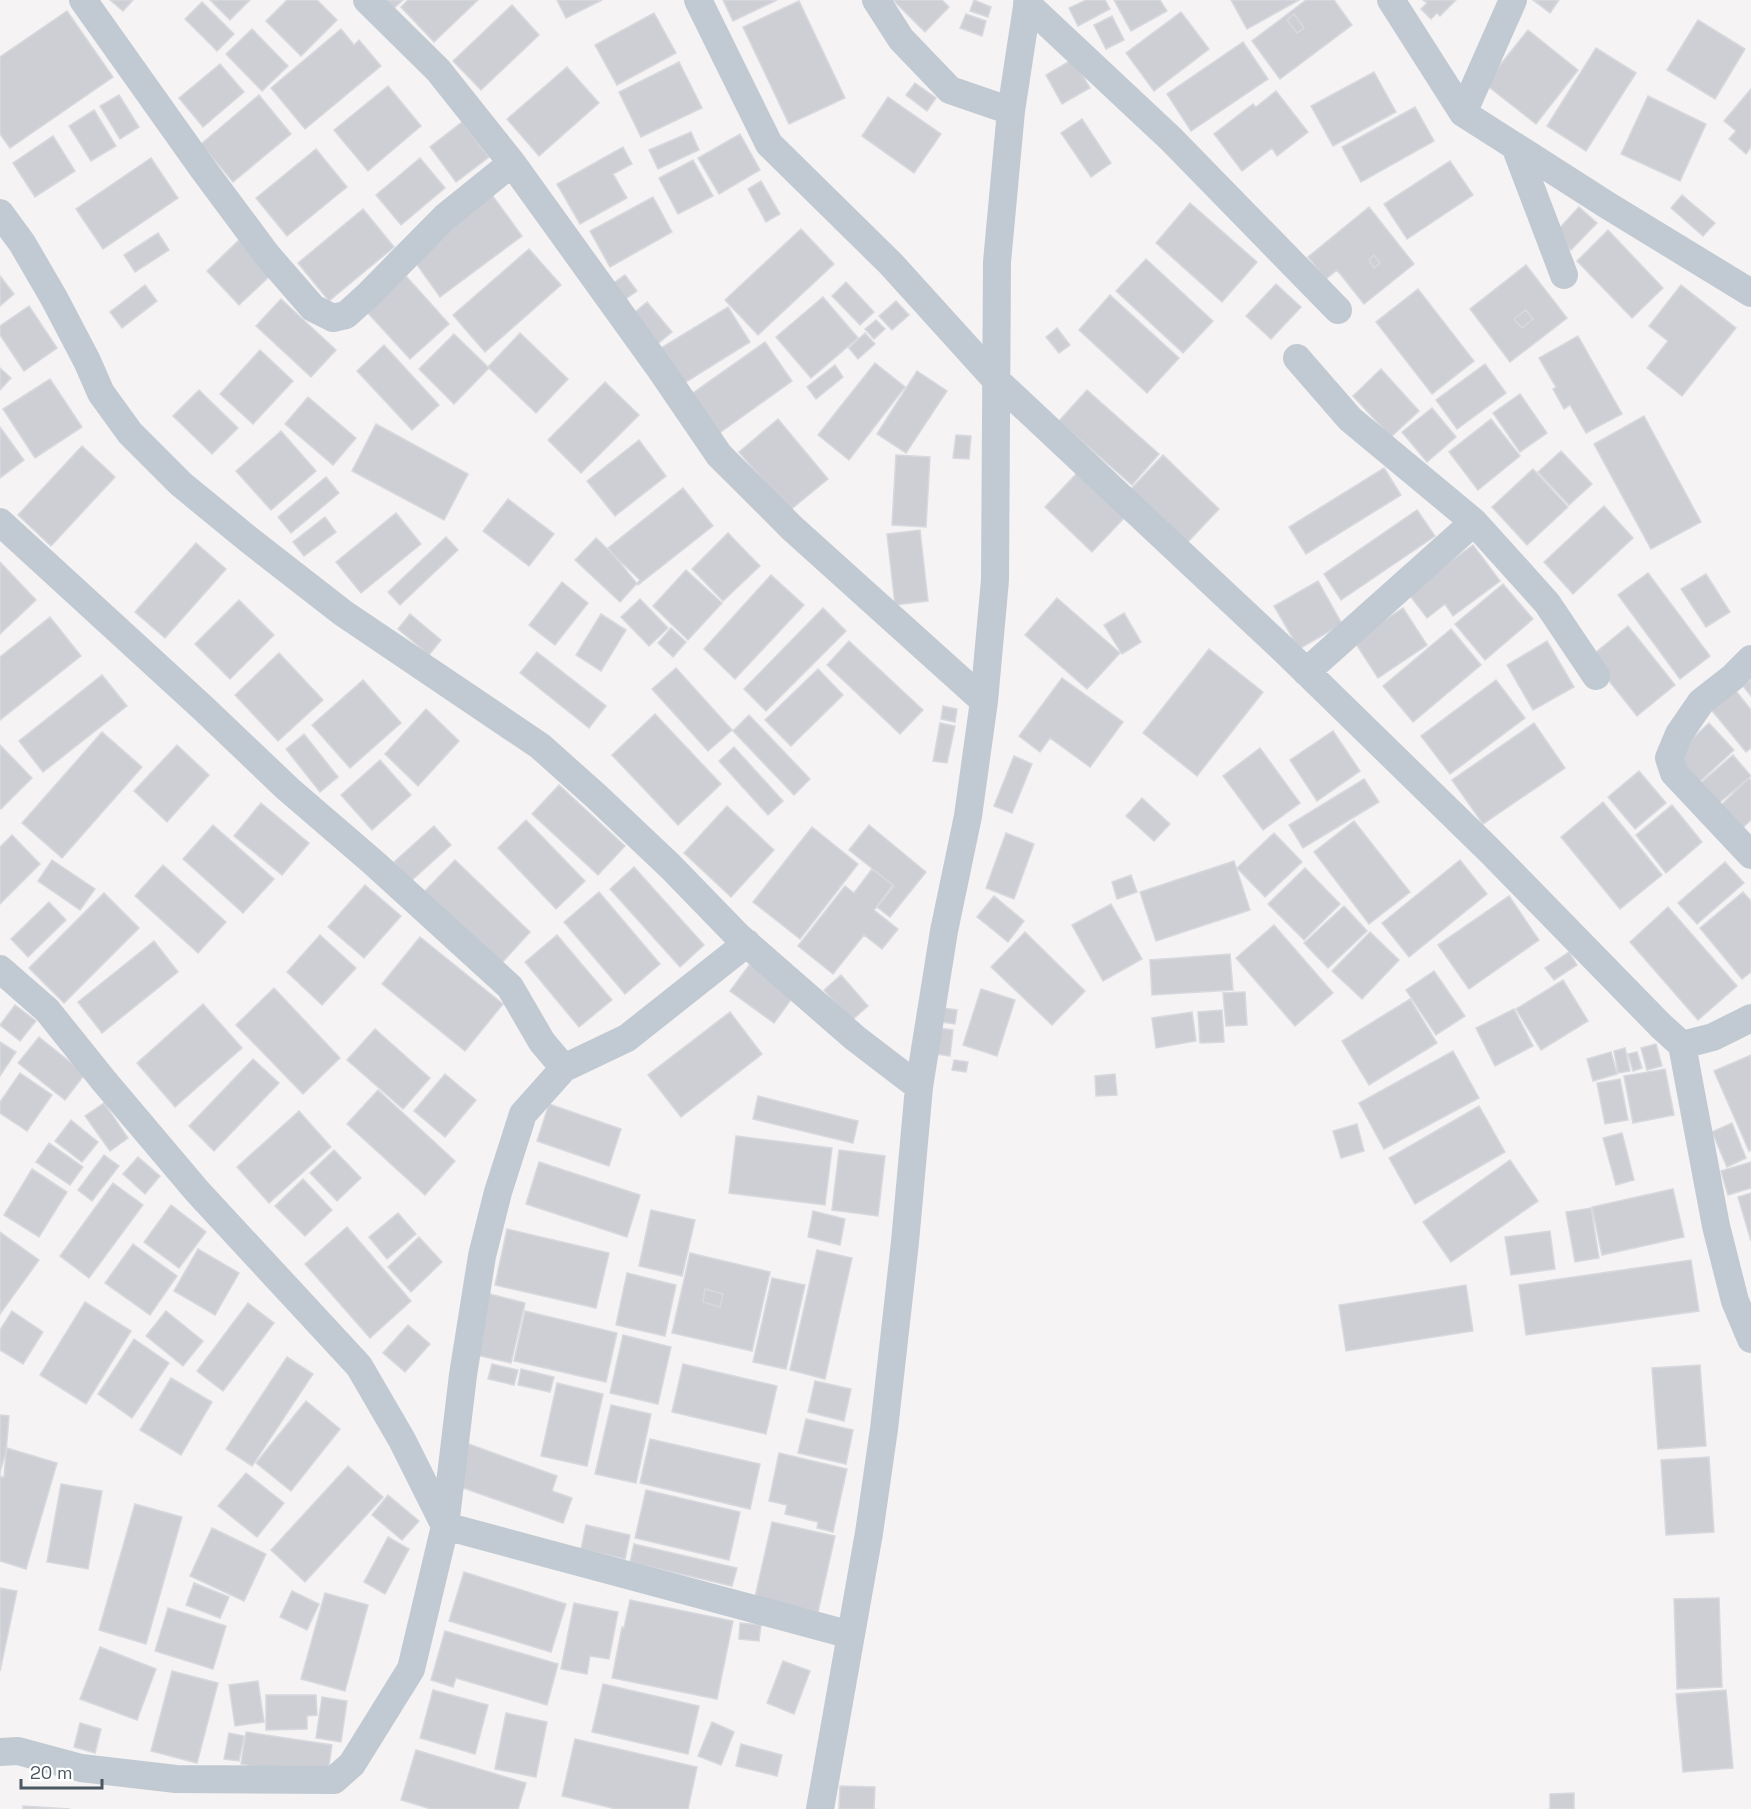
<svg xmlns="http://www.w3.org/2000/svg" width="1751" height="1809" font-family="'Space Grotesk',sans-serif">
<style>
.building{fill:#cdcfd5;stroke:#d7d9de;stroke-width:1.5;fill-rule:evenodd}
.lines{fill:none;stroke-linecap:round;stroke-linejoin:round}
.street{stroke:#c1cad2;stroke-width:28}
</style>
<rect width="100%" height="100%" fill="#f5f3f3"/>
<path class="building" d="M110 0H133L123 11Z
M210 0H250L230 20Z
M287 0H317L337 20 301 56 266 21Z
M386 0H403L394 8Z
M408 0H478L434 42 401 7Z
M557 0H602L566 18Z
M723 0H777L733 21Z
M893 0H942L949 7 925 32Z
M974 0 991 7 988 17 970 11Z
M1086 0H1105L1110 9 1078 26 1069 8Z
M1114 0H1160L1167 11 1131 31Z
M1231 0H1299L1247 29Z
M1306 0H1334L1352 25 1280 79 1252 41ZM1294 14 1304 28 1297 33 1287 20Z
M1423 0H1456L1440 16 1437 13 1431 19 1421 9 1427 3Z
M1533 0H1559L1550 13Z
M799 1 845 98 789 124 743 27Z
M202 2 234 34 217 51 185 19Z
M512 5 539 35 481 90 453 61Z
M67 11 113 77 10 148 0 134V57Z
M1181 12 1209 49 1154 91 1126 53Z
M654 13 676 53 617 85 595 45Z
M966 14 986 21 982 36 960 28Z
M1294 14 1304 28 1297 33 1287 20Z
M1112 16 1124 40 1106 49 1094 25Z
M1698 20 1745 49 1715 99 1667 70Z
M252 29 288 66 262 91 226 54Z
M341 29 354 45 359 40 381 66 305 129 271 88Z
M1528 30 1578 70 1536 124 1485 84Z
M1243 42 1268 79 1191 131 1167 94Z
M1596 48 1636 73 1586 151 1547 126Z
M1073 59 1090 88 1062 104 1046 75Z
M679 62 702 108 641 137 619 92Z
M220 64 244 92 203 127 179 98Z
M567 67 599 103 539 156 507 119Z
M1374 72 1396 112 1333 146 1311 106Z
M915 83 936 98 927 111 906 95Z
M388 86 421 126 368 171 334 130Z
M1751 89V147L1746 154 1729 139 1736 131 1724 121Z
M1276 91 1308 132 1277 156 1272 148 1242 171 1214 134 1253 104 1256 107Z
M119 95 139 127 120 139 100 106Z
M259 95 291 134 233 182 201 144Z
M1648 96 1706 124 1680 181 1621 154Z
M888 97 941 134 914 173 862 136Z
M1415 107 1434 141 1361 182 1342 147Z
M94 110 116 146 91 161 69 126Z
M1082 119 1111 163 1091 177 1061 133Z
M462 122 489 157 456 182 430 147Z
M691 132 699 150 658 169 649 150Z
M740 134 760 170 719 194 698 158Z
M53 136 75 171 35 197 13 163Z
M623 147 632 164 613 174 627 198 580 224 557 184Z
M316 149 347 187 287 236 256 198Z
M151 158 178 198 103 249 76 209Z
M420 158 445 188 401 225 376 195Z
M693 160 713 196 678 214 659 178Z
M1450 161 1473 195 1407 239 1384 204Z
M761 181 780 214 766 222 748 189Z
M492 195 522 236 440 297 410 255Z
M1682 195 1715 223 1703 236 1671 208Z
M653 197 672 232 610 267 590 231Z
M1190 203 1257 262 1222 302 1156 243Z
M1369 207 1414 264 1364 304 1337 270 1326 279 1308 257ZM1374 255 1380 263 1374 268 1369 260Z
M1579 207 1597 223 1571 250 1554 234Z
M363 209 394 247 329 301 298 263Z
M801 229 834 264 758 335 725 300Z
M1608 230 1663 288 1632 318 1577 261Z
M158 233 169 250 135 272 124 255Z
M239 240 272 274 239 305 207 271Z
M529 249 561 285 485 352 453 315Z
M1374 255 1380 263 1374 268 1369 260Z
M1146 259 1213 321 1183 353 1116 291Z
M1526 265 1567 318 1510 362 1470 309ZM1526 310 1533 319 1522 328 1514 319Z
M625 275 637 291 624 300 612 284Z
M0 276 14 294 0 306Z
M406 276 449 324 410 359 367 312Z
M846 282 874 312 860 325 832 296Z
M1276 284 1301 307 1271 339 1246 316Z
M145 285 157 301 122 328 110 312Z
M1681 285 1736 328 1682 396 1647 368 1668 341 1649 326Z
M1418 289 1474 361 1432 394 1376 322Z
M1110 295 1179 358 1147 393 1079 330Z
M823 297 858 338 811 378 776 337Z
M281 299 336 350 311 377 256 326Z
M896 301 909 315 892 330 879 316Z
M647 302 672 332 654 347 629 317Z
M29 306 57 348 24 371 0 335V326Z
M728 307 750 342 678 387 656 351Z
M1526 310 1533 319 1522 328 1514 319Z
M876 320 885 329 874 339 865 329Z
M1057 328 1070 345 1059 353 1046 337Z
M520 333 568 379 536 413 488 367Z
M865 333 875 344 858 359 849 348Z
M454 334 489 368 454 404 419 369Z
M1578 336 1622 414 1586 433 1570 405 1564 409 1553 389 1556 387 1539 358Z
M765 342 792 381 711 439 683 400Z
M384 345 439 405 412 430 357 371Z
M260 350 293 381 253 424 220 394Z
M875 363 905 387 849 460 818 435Z
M1485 364 1506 393 1457 429 1436 400Z
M835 365 843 377 816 399 807 387Z
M0 368 11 378 0 390Z
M1381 369 1419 411 1391 437 1353 396Z
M917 371 947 391 906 453 877 434Z
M50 379 82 427 35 458 3 409Z
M605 382 639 415 581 473 548 440Z
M199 390 238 428 212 454 173 416Z
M1087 390 1159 454 1132 485 1059 421Z
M1520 394 1547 433 1520 452 1493 413Z
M308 397 356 438 333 465 285 424Z
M1432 408 1456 437 1427 462 1402 432Z
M1644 416 1701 522 1651 549 1594 444Z
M778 419 828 479 789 511 739 452Z
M1491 419 1520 456 1478 490 1449 452Z
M376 424 468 474 444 520 352 471Z
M0 427 24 460 0 478Z
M281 431 316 471 271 510 236 471Z
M956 435 971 436 969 459 953 458Z
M639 440 666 476 615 516 587 481Z
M82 446 115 477 51 546 18 515Z
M1561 451 1592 484 1569 505 1538 472Z
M896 455 930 457 926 527 892 525Z
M1163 455 1219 509 1187 543 1131 489Z
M1384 468 1401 495 1306 554 1289 527Z
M1533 469 1568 507 1527 545 1492 507Z
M1077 473 1125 517 1092 552 1045 507Z
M326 477 339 493 291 533 278 517Z
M683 488 713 526 638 585 608 548Z
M508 499 554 534 529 566 483 531Z
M1604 506 1633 538 1573 594 1544 562Z
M1417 510 1435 536 1341 600 1324 574Z
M396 513 421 544 361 593 336 562Z
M325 517 336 532 304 556 293 542Z
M920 530 928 601 895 605 887 534Z
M728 533 760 566 723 601 692 569Z
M446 537 458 550 400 605 388 592Z
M596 538 640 580 620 602 575 560Z
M196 543 226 569 165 638 135 612Z
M1473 545 1500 581 1453 616 1445 604 1427 618 1408 593Z
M0 562 36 600 0 634Z
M686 570 722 603 688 640 653 606Z
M1648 573 1710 656 1680 679 1618 595Z
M1706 574 1730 612 1706 627 1681 589Z
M771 575 804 605 735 679 704 649Z
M1318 581 1342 624 1299 649 1274 606Z
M562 582 588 603 555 645 529 625Z
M1503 584 1533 619 1485 660 1455 624Z
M1057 598 1120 653 1087 689 1025 635Z
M640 599 668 628 649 646 621 617Z
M239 600 274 635 230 679 195 644Z
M823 608 846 631 766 711 744 689Z
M1403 608 1427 645 1378 678 1354 641Z
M1124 613 1141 642 1122 654 1104 625Z
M410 614 441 640 429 655 398 629Z
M601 614 626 630 601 671 576 655Z
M50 617 81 656 0 720V657Z
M1628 626 1675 685 1637 716 1590 657Z
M671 628 686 642 673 657 658 643Z
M1451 629 1481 665 1413 722 1383 686Z
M849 641 923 710 900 734 827 665Z
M1547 641 1574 687 1533 710 1507 665Z
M1209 649 1263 692 1197 776 1143 733Z
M537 652 606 706 589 728 520 673Z
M279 653 323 700 278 741 235 695Z
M676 668 732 730 708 751 652 689Z
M818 669 843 695 791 746 765 720Z
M102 675 127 706 43 772 19 741Z
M1062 678 1123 722 1090 767 1050 738 1040 752 1019 736Z
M363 680 401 723 350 768 312 725Z
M1496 680 1525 718 1450 774 1421 736Z
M1751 680V696L1743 686Z
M1733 687 1751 710V748L1746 752 1709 707Z
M943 706 957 709 955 722 941 719Z
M426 709 459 741 418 786 385 754Z
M655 714 721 784 678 825 612 755Z
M749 715 810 779 794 795 733 731Z
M940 723 955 726 947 763 933 761Z
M1534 723 1565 768 1483 824 1452 780Z
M1709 723 1734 750 1695 786 1671 759Z
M1333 731 1360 771 1317 801 1290 760Z
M102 732 142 767 62 858 22 823Z
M304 734 338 777 320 792 286 749Z
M0 745 32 778 1 809 0 808Z
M177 745 209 775 167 822 134 791Z
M734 747 783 801 768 815 719 761Z
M1260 748 1300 803 1263 830 1223 776Z
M1733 755 1751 776 1713 808 1696 787Z
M1014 756 1032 764 1012 813 994 806Z
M380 760 411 795 372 830 341 795Z
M1639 771 1666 803 1635 829 1608 797Z
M1749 778 1751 780V820L1737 833 1716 810Z
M1364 779 1379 802 1303 848 1289 825Z
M559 785 625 846 598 875 532 814Z
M1142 798 1170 824 1154 841 1126 816Z
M1603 802 1662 875 1620 909 1561 837Z
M261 803 309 843 282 875 234 836Z
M1672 805 1702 842 1666 873 1636 835Z
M727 806 774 850 731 897 684 853Z
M526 820 585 881 556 909 498 848Z
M1354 821 1410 892 1369 924 1314 852Z
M213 825 274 879 243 913 183 859Z
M869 825 926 872 890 917 877 907 894 886 849 850Z
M434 826 451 845 411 881 394 862Z
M812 827 858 864 800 939 753 902Z
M1006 833 1034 844 1014 899 986 888Z
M1274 833 1302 862 1265 897 1237 868Z
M12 835 40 864 0 904V847Z
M52 860 95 889 80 910 38 881Z
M455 860 530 932 498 967 422 894Z
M1460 860 1487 894 1409 957 1382 923Z
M1234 861 1250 910 1156 941 1140 892Z
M1725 862 1744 883 1697 924 1678 903Z
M163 865 226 922 198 953 135 896Z
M634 867 704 945 680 967 610 889Z
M1305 868 1340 904 1304 940 1268 904Z
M872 869 893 885 874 910 898 929 882 949 864 935 833 974 798 946 845 886 854 893Z
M1131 875 1137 892 1117 899 1112 882Z
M365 885 401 916 364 958 328 927Z
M599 892 660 964 625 994 564 922Z
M1743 892 1751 901V972L1742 979 1700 928Z
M104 893 139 928 64 1003 29 968Z
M994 896 1024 921 1008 942 977 917Z
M1509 896 1539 940 1469 989 1438 945Z
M49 902 66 920 28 957 11 939Z
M1111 904 1142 959 1103 981 1072 925Z
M1344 906 1367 931 1328 968 1304 943Z
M1668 907 1737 986 1698 1020 1630 942Z
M1274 925 1333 993 1295 1026 1236 958Z
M1025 932 1085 991 1052 1025 991 967Z
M1370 932 1399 960 1362 999 1332 971Z
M320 935 356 968 322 1005 287 972Z
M557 935 612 1000 579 1027 525 962Z
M420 937 503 1004 465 1051 382 984Z
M154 941 178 972 102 1033 78 1002Z
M1569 952 1577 965 1554 980 1545 968Z
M1230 954 1233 990 1152 995 1150 960Z
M750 964 793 997 774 1023 730 991Z
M1434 971 1465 1016 1436 1035 1406 990Z
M841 975 868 1006 851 1021 824 990Z
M1563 980 1588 1021 1541 1050 1516 1009Z
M274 988 340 1058 303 1094 236 1025Z
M981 989 1015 1000 997 1056 963 1045Z
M1245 992 1247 1025 1226 1026 1223 993Z
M1410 999 1437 1043 1369 1085 1342 1041Z
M203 1004 242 1048 175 1107 137 1063Z
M15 1005 36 1021 20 1041 0 1025Z
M943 1008 957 1010 955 1024 942 1022Z
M1514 1009 1533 1046 1495 1066 1476 1028Z
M1222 1010 1224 1042 1200 1043 1198 1012Z
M730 1012 762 1054 681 1117 648 1075Z
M1192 1012 1196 1041 1156 1048 1152 1018Z
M939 1028 953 1030 950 1056 936 1054Z
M375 1029 430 1078 403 1109 347 1060Z
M39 1037 85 1074 65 1100 18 1063Z
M0 1042 16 1052 0 1076Z
M1656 1044 1662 1066 1647 1070 1641 1048Z
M1625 1048 1630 1071 1618 1073 1614 1051Z
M1453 1051 1479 1098 1384 1149 1359 1103Z
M1611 1052 1617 1074 1593 1081 1587 1059Z
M1637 1052 1642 1068 1633 1071 1628 1054Z
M1751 1055V1150L1749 1151 1714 1071Z
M253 1059 279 1083 214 1151 189 1126Z
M954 1060 968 1062 966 1072 952 1070Z
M1665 1069 1674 1115 1633 1123 1624 1076Z
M20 1073 52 1095 27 1131 0 1113V1102Z
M445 1074 476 1100 445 1137 414 1111Z
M1115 1074 1117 1095 1096 1096 1095 1076Z
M1620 1079 1628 1120 1605 1124 1597 1083Z
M378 1090 455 1161 425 1195 347 1124Z
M758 1096 858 1121 853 1143 753 1119Z
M104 1103 128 1138 110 1151 85 1116Z
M549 1104 621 1129 609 1166 537 1141Z
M1479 1106 1505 1152 1415 1204 1389 1158Z
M299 1111 331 1147 269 1203 237 1167Z
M71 1120 98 1142 82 1162 55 1141Z
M1732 1123 1746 1158 1727 1167 1712 1132Z
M1357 1124 1364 1151 1341 1158 1333 1131Z
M1622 1133 1634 1180 1616 1185 1603 1138Z
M736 1136 832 1148 825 1205 729 1193Z
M49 1143 83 1167 70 1185 36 1162Z
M334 1150 361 1178 337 1201 310 1173Z
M839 1150 885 1156 878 1216 832 1210Z
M104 1155 119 1166 92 1201 78 1190Z
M138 1157 160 1176 145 1194 123 1174Z
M1510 1160 1538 1201 1451 1262 1423 1222Z
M539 1162 640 1195 627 1237 526 1204Z
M1751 1162V1188L1728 1195 1721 1171Z
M32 1169 67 1192 39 1237 4 1215Z
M303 1179 332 1210 305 1236 275 1206Z
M113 1183 143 1205 89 1278 60 1256Z
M1673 1189 1684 1237 1602 1255 1592 1207Z
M1751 1193V1241L1738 1197Z
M171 1205 206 1232 179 1268 144 1242Z
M1591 1208 1599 1258 1575 1262 1566 1212Z
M651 1210 695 1220 682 1276 639 1266Z
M813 1211 845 1219 840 1245 808 1237Z
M398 1213 416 1234 387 1259 369 1237Z
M347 1227 411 1301 370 1338 305 1264Z
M507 1229 609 1253 596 1308 495 1285Z
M1550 1231 1555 1269 1511 1275 1505 1237Z
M0 1232 39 1260 0 1314Z
M419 1237 442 1262 411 1292 388 1267Z
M133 1244 177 1276 150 1315 105 1283Z
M198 1249 239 1273 215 1315 174 1291Z
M817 1250 852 1258 825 1379 790 1370Z
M690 1253 770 1272 752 1351 672 1333ZM705 1289 723 1294 720 1307 703 1302Z
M1691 1260 1699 1311 1526 1335 1519 1285Z
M627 1273 676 1285 665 1336 616 1325Z
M772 1278 805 1285 786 1369 753 1362Z
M1466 1285 1473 1331 1346 1351 1339 1305Z
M705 1289 723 1294 720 1307 703 1302Z
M486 1293 525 1303 511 1363 472 1354Z
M85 1302 131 1331 86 1404 40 1375Z
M248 1303 274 1323 223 1391 197 1371Z
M12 1311 43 1332 23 1364 0 1350V1330Z
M166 1311 203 1341 183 1366 146 1336Z
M525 1311 617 1333 606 1382 514 1361Z
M408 1325 430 1344 405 1372 383 1353Z
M623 1335 671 1347 658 1404 610 1393Z
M134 1339 169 1363 132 1418 98 1394Z
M287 1357 313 1374 252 1466 226 1449Z
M492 1364 518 1370 514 1385 488 1379Z
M683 1364 777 1386 766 1434 672 1412Z
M1700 1365 1706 1446 1658 1449 1652 1368Z
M521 1369 554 1377 550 1392 518 1385Z
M171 1378 212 1402 181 1455 140 1430Z
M815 1381 851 1389 844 1421 808 1412Z
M557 1383 603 1394 587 1466 541 1456Z
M306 1401 340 1429 291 1491 256 1463Z
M611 1405 651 1414 636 1483 595 1474Z
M0 1415 9 1416 4 1477H0Z
M806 1419 853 1430 846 1464 798 1453Z
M650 1439 760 1464 750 1509 640 1483Z
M466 1443 557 1476 552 1491 572 1498 563 1523 452 1484Z
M7 1448 57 1463 26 1569 0 1561V1472Z
M779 1453 847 1469 833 1532 817 1528 818 1522 785 1514 787 1505 769 1501Z
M1709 1457 1714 1532 1666 1535 1661 1460Z
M348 1466 383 1497 305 1582 271 1550Z
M246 1473 284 1503 257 1537 218 1506Z
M61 1484 102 1491 88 1569 47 1562Z
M646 1490 740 1512 729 1560 635 1538Z
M388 1495 419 1521 402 1540 372 1515Z
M135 1504 182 1517 146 1644 99 1630Z
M772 1522 835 1536 818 1612 755 1597Z
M586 1525 630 1535 625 1559 581 1549Z
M212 1528 266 1554 244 1601 190 1576Z
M388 1537 409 1549 385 1594 364 1582Z
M634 1544 737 1568 732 1586 630 1562Z
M464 1572 566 1604 551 1652 449 1621Z
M194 1583 229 1597 220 1618 186 1605Z
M0 1588 17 1591 0 1671Z
M292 1591 319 1604 307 1630 280 1617Z
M325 1593 368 1605 345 1691 301 1679Z
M1719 1598 1722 1687 1677 1689 1674 1599Z
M630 1600 733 1621 717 1699 612 1678 622 1627 624 1628Z
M574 1603 618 1612 609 1659 590 1656 587 1674 561 1669Z
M168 1608 226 1626 213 1669 155 1651Z
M740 1623 761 1625 759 1641 739 1639Z
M445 1631 558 1664 547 1705 456 1678 453 1687 431 1680Z
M100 1647 156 1669 137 1720 80 1699Z
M783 1661 810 1671 794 1714 767 1703Z
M172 1671 218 1683 197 1763 151 1751Z
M258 1681 264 1722 235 1726 229 1685Z
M603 1684 699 1706 688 1754 592 1732Z
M433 1690 488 1705 475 1754 420 1738Z
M1726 1690 1733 1768 1683 1772 1676 1694Z
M266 1695H316L317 1715 307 1716V1729L266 1730Z
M322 1697 347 1701 341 1742 316 1738Z
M506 1713 547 1722 536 1777 495 1769Z
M712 1722 734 1732 721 1765 698 1756Z
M80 1723 101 1729 95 1753 74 1747Z
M246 1732 332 1745 327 1778 241 1764Z
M229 1733 244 1736 239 1761 224 1759Z
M575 1739 697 1767 688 1809H616L562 1796Z
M741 1744 782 1755 777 1776 736 1766Z
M416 1750 526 1783 518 1809H431L401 1800Z
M840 1786 875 1787 874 1809H839Z
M1574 1793V1809H1550V1794Z
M23 1806 70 1809H23Z"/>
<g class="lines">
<path class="street" d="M83 0 203 169 267 255 313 308 333 318 346 315 368 295 445 217 512 163
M367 0 438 70 512 163 661 370 719 455 792 528 984 701
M698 0 769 144 891 264 997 381 1285 651 1490 851 1661 1026 1682 1045 1716 1226 1735 1301 1751 1339
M876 0 901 39 950 90 1011 111
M1391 0 1463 113 1607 205 1751 293
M1027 4 1171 139 1338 310
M1463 113 1513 0
M1515 146 1564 275
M0 213 22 243 54 298 87 361 101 393 130 433 181 484 248 539 343 613 540 746 596 796 670 866 738 936 855 1038 919 1087
M1297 358 1350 419 1474 522 1547 603 1596 676
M0 522 203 708 288 789 374 863 510 987 542 1042 564 1068
M1751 659 1733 677 1701 702 1679 734 1669 758 1674 773 1751 855
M1306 672 1474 522
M0 969 47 1010 104 1081 197 1191 359 1366 402 1440 445 1526 851 1635
M1682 1045 1713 1037 1751 1018
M0 1752 18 1751 81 1768 176 1779 334 1780 352 1764 411 1669 445 1526 463 1375 482 1256 498 1192 523 1114 564 1068 627 1038 747 943
M820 1809 869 1533 884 1429 905 1242 919 1087 944 931 968 816 984 701 995 580 997 262 1011 111 1028 0"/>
</g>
<path d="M21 1779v9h81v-9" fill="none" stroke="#4a5661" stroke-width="3"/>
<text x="30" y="1779" font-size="18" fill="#4a5661" stroke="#ffffff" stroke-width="4.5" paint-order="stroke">20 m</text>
</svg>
